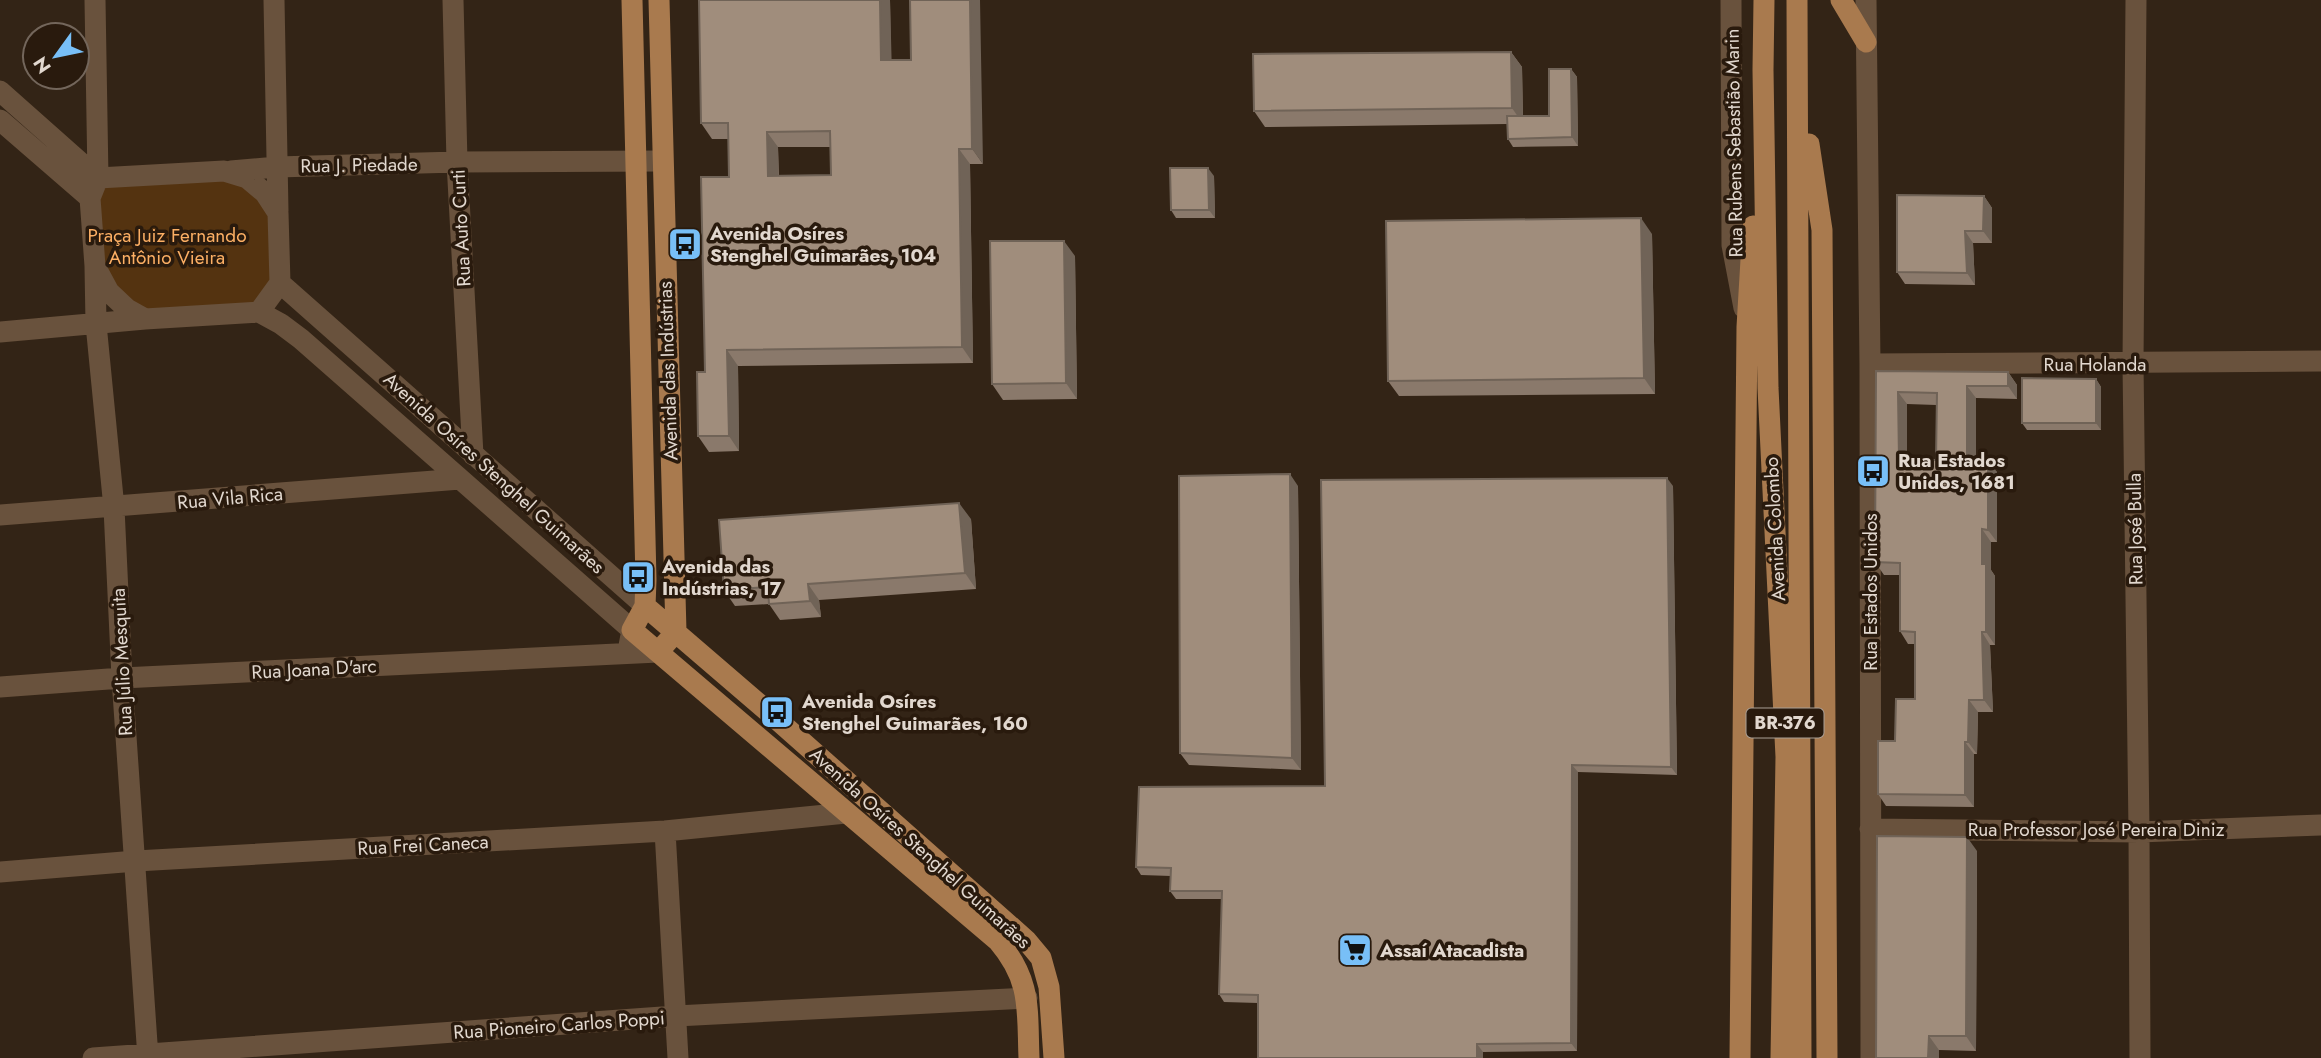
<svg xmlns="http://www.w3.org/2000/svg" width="2321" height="1058" font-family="Jost,sans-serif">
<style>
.green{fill:#543310}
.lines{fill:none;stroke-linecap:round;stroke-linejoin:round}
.minor{stroke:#69523d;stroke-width:21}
.major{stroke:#a97a4e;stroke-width:21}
.wall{fill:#8a796b;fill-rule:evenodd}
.shaded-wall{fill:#706357}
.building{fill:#a08d7c;stroke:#706357;stroke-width:2;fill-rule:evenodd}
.labels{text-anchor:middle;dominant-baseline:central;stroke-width:7;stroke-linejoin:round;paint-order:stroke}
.shield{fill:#291a0d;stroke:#aa9f95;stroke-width:2}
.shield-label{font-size:18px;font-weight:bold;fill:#e2d8cf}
.street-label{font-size:19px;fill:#e2d8cf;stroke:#291a0d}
.poi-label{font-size:19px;font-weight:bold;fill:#e2d8cf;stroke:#291a0d;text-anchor:start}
.park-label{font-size:19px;fill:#fcaf64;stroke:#291a0d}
</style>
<rect width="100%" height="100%" fill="#332416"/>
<path class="green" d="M224 171 265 193 280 283 259 312 145 319 95 266 98 178Z"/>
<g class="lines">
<path class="minor" d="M95 0 98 178
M274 0 278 211
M453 0 457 162 473 455
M1731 0 1732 245 1744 308
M1866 0 1870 364 1871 1058
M2136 0 2133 364 2139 832 2140 1058
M0 91 98 178
M0 120 90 198
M224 171 247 178 265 193 278 213 280 283 259 312 145 319 127 309 109 292 95 266 90 198 98 178Z
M231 171 277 167 457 162 662 161
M95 266 96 324 114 508 122 678 148 1058
M280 283 645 606
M259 312 281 324 301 339 632 630 629 646
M0 332 145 319
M1870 364 2321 361
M0 515 460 479
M0 687 122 678 658 652
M1870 829 2139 832 2321 825
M665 831 678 1058
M0 872 136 861 665 831 846 813
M93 1058 676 1016 1027 998"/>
<path class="major" d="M632 0 646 580 645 606 632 630 998 941C1032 981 1027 1009 1029 1058
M1764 0 1763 70 1768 388 1786 757 1781 1058
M1797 0 1801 1058
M1841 0 1866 42
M1809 144 1822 230 1827 1058
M645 606 773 716 1026 940 1041 958 1049 987 1054 1058
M658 652 676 632 659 0
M1740 1058 1747 327 1753 226"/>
</g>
<path class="wall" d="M890 0 891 60H911L983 164H970L973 363 738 366 739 451 709 452 698 436 705 372 729 177 728 139H712L701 123ZM778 147H830L831 175 779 176Z
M1511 52 1522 67 1523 116H1549L1571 69 1577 77 1578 146 1513 147 1508 139 1507 124 1265 127 1254 111Z
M1214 176 1215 218H1176L1171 210Z
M1984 196 1992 208V243H1973L1975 285 1905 284 1897 272Z
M1652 234 1655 394 1399 396 1388 381Z
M1075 256 1077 399 1003 400 992 384Z
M1876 371 2008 372 2017 385V399L1976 398V460L1997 472V542H1991V570L1995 576V645H1990L1993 712H1978L1977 754H1974V807L1886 806 1878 794 1895 741 1915 699V644H1908L1900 631V575H1884L1875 562ZM1907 404 1936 405V460L1907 459Z
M2096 379 2101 387V430H2027L2022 423Z
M1298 486 1301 770 1189 765 1180 753Z
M1673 486 1677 775 1578 772 1577 1051 1483 1052V1058H1258V1003L1224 1002 1219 994 1222 899H1176L1170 891 1171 876 1141 875 1136 867 1325 786Z
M971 519 976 589 819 600 821 617 780 620 769 604 735 606 724 590Z
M1977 851 1976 1051 1939 1050V1058H1876Z"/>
<path class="shaded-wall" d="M880 0H890L892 75 881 60Z
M970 0H980L983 164 972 149Z
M1511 52 1522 67 1523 124 1512 108Z
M1571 69 1577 77 1578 146 1572 137Z
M767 132 778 147 779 192 768 176Z
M959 149 970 164 973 363 962 347Z
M1208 168 1214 176 1215 218 1209 210Z
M1984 196 1992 208V243L1983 231Z
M1641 218 1652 234 1655 394 1644 378Z
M1965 231 1973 243 1975 285 1967 273Z
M1064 241 1075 256 1077 399 1066 383Z
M727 350 738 366 739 451 729 436Z
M2008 372 2017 385V399L2008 386Z
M2096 379 2101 387V430L2096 423Z
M1967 386 1976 398V472L1967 460Z
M1898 392 1907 404V471L1899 459Z
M1988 460 1997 472V542L1988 530Z
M1290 474 1298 486 1301 770 1292 758Z
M1667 478 1673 486 1677 775 1671 767Z
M959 503 971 519 976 589 965 573Z
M1982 529 1991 542V570L1995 576V645L1986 632 1982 564Z
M808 584 819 600 821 617 810 601Z
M1982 632 1990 645 1993 712 1984 700Z
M1969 700 1978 712 1977 754 1968 742Z
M1965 742 1974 754V807L1965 795Z
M1572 765 1578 772 1577 1051 1571 1043Z
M1967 837 1977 851 1976 1051 1966 1036Z
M1929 1036 1939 1050V1058H1928Z
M1477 1044 1483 1052V1058H1477Z"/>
<path class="building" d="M699 0H880L881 60H911L910 0H970L972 149H959L962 347 727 350 729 436H698L697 372H705L701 177H729L728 123H701ZM830 131 831 175 768 176 767 132Z
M1511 52 1512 108 1254 111 1253 54Z
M1549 69H1571L1572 137 1508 139 1507 116H1549Z
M1170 168H1208L1209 210H1171Z
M1897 195 1984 196 1983 231H1965L1967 273 1897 272Z
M1641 218 1644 378 1388 381 1386 221Z
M990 241H1064L1066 383 992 384Z
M1876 371 2008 372V386H1967V460H1988V530L1982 529V564H1986V632H1982L1984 700H1969L1968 742H1965V795L1878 794V741H1895L1896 699H1915V632L1900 631V563L1875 562ZM1898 392 1937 393 1936 460 1899 459Z
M2022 378 2096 379V423H2022Z
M1290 474 1292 758 1180 753 1179 476Z
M1667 478 1671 767 1572 765 1571 1043 1477 1044V1058H1258V995L1219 994 1222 891H1170L1171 868 1136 867 1139 787 1325 786 1321 480Z
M959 503 965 573 808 584 810 601 769 604 768 587 724 590 719 520Z
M1877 836 1967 837 1966 1036H1929L1928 1058H1876Z"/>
<defs>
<g id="bus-square" transform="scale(1.75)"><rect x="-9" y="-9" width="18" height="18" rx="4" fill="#78bff7" stroke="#291a0d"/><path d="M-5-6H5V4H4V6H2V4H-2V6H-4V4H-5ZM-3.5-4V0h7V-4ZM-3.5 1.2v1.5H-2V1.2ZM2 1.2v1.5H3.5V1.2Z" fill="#111"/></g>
<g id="supermarket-square" transform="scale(1.75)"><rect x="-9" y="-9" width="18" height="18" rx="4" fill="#78bff7" stroke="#291a0d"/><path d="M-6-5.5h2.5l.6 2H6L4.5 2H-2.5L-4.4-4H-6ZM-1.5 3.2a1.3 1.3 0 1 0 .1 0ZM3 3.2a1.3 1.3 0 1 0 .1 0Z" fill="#111"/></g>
</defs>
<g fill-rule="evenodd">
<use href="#bus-square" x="685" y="244"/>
<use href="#bus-square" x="1873" y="471"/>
<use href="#bus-square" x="638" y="577"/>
<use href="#bus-square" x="777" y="712"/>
<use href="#supermarket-square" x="1355" y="950"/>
</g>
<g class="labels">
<rect class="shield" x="1746.5" y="708.5" width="77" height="29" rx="5"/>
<g class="shield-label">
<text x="1785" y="723">BR-376</text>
</g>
<g class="street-label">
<text transform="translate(1734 143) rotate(-91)">Rua Rubens Sebastião Marin</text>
<text transform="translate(359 165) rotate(-1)">Rua J. Piedade</text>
<text transform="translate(461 228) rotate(-93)">Rua Auto Curti</text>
<text x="2095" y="364">Rua Holanda</text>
<text transform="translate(668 371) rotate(-92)">Avenida das Indústrias</text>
<text transform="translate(494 473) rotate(42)">Avenida Osíres Stenghel Guimarães</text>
<text transform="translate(230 498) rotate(-5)">Rua Vila Rica</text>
<text transform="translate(1775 529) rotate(-93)">Avenida Colombo</text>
<text transform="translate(2135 529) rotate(-91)">Rua José Bulla</text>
<text transform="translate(1870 592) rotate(-90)">Rua Estados Unidos</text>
<text transform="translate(122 662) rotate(-93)">Rua Júlio Mesquita</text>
<text transform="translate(314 669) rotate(-3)">Rua Joana D'arc</text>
<text x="2096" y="829">Rua Professor José Pereira Diniz</text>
<text transform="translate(423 845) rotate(-3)">Rua Frei Caneca</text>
<text transform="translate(920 848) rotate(42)">Avenida Osíres Stenghel Guimarães</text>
<text transform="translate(559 1025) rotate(-4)">Rua Pioneiro Carlos Poppi</text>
</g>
<g class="poi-label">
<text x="710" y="233">Avenida Osíres<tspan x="710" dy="22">Stenghel Guimarães, 104</tspan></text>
<text x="1898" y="460">Rua Estados<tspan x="1898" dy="22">Unidos, 1681</tspan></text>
<text x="662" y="566">Avenida das<tspan x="662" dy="22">Indústrias, 17</tspan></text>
<text x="802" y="701">Avenida Osíres<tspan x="802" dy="22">Stenghel Guimarães, 160</tspan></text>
<text x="1380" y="950">Assaí Atacadista</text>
</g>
<g class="park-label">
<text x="167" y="235">Praça Juiz Fernando<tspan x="167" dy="22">Antônio Vieira</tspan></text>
</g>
</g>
<g transform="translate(56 56) rotate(237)"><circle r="33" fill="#291a0d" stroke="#73665b" stroke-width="2"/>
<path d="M0-5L12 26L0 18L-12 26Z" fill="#78bff7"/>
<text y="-10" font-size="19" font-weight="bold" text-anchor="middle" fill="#e2d8cf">N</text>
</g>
</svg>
